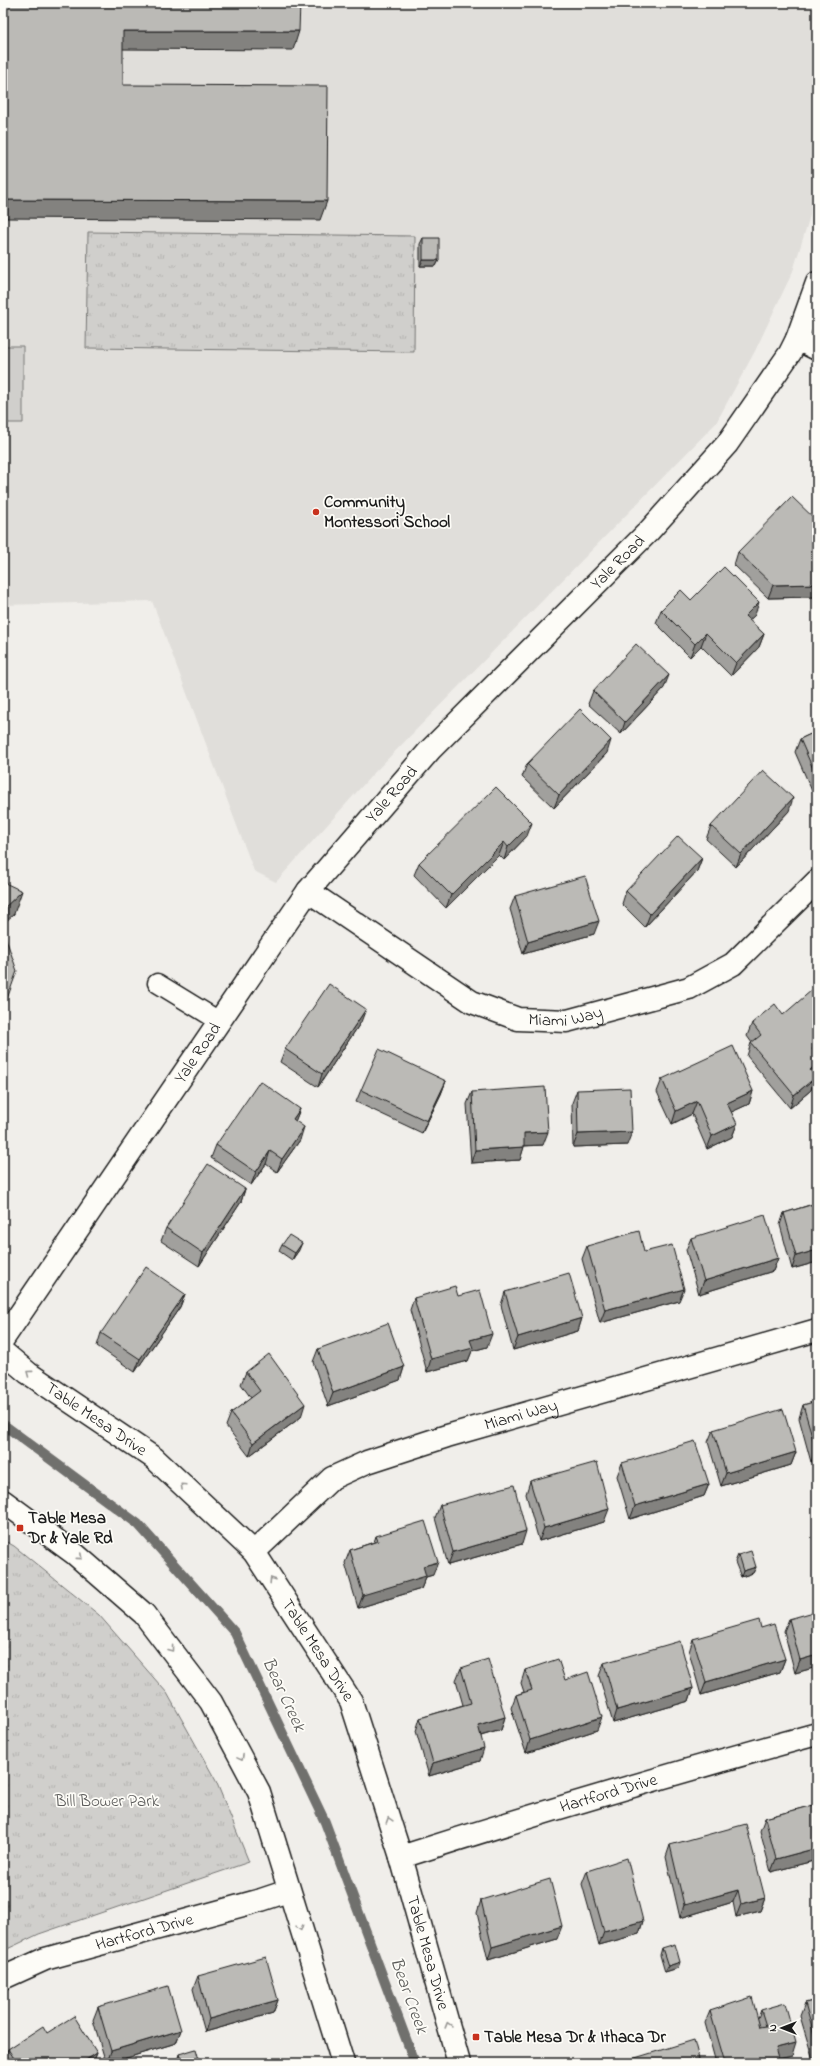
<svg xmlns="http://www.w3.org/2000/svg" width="820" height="2066" font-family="'Indie Flower',sans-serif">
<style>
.built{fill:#e0deda}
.park{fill:url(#park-tufts);stroke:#767674}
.pitch{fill:#d0cfcc;stroke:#767674}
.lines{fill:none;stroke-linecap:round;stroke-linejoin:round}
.stream{stroke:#706f6d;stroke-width:10}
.service-casing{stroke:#1c1c1c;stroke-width:21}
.minor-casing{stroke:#1c1c1c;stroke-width:25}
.tertiary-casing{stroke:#1c1c1c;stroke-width:25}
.service{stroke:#fdfcf7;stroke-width:18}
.minor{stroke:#fdfcf7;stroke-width:22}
.tertiary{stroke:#fdfcf7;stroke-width:22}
.wall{fill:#a1a09d;stroke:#1c1c1c}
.shaded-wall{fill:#83827f;stroke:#1c1c1c}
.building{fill:#bbbab6;stroke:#1c1c1c}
.oneway{stroke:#989794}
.poi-dot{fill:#c8321e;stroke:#fdfcf7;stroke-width:1.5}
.labels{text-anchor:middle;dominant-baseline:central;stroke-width:3.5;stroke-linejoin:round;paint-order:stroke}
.poi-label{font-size:17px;font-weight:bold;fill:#1c1c1c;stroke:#fdfcf7;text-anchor:start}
.street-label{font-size:17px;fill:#1c1c1c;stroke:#fdfcf7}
.park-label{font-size:17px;fill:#5b5b5a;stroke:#fdfcf7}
.water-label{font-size:18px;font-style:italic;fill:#5b5b59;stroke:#fdfcf7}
</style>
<defs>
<pattern id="park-tufts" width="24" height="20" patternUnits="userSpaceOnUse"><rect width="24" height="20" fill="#d0cfcc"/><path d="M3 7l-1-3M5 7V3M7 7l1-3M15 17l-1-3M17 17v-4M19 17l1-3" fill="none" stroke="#b2b1af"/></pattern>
</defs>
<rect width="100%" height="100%" fill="#f0eeea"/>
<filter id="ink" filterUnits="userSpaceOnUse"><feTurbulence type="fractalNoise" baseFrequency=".025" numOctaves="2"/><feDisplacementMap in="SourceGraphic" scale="8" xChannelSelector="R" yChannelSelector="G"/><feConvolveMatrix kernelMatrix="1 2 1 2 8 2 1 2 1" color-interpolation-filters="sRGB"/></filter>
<g filter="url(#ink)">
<path class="built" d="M3 3H817V193L793 271 755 351 716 423 372 775 276 882 254 871 152 601 3 605Z"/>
<path class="park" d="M88 232 415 236 414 352 86 348Z
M3 1540 14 1546 99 1615 167 1693 216 1781 249 1862 39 1934 3 1951Z"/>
<path class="pitch" d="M3 346H23V423H3Z"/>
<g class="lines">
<path class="stream" d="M4 1425 138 1524 235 1633 325 1822 415 2063"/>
<g class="service-casing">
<path id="service" d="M157 983 219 1021"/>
</g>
<g class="minor-casing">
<g id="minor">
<path d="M797 339 817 349"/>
<path id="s1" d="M308 891 472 1002 518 1019 567 1021 689 988 733 964 817 881"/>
<path id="s2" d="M3 1339 308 891 430 750 649 531 727 444 790 353 797 339 817 283"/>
<path id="s3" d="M254 1552 332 1478 367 1462 447 1436 817 1330"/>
<path id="s4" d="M401 1857C539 1813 677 1772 817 1734"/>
<path id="s5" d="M3 1978 45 1959 261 1900 288 1891"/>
</g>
</g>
<g class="tertiary-casing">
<g id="tertiary">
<path id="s6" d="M3 1352 28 1373 154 1458 254 1552 351 1701 401 1857 459 2063"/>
<path d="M3 1501 75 1554 144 1614 211 1702 259 1792 343 2063"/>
</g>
</g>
<use href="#service" class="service"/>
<use href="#minor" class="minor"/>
<use href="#tertiary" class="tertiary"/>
</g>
<path class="wall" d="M423 238 439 260 436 266H420V244Z
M817 467V478L814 476Z
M817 521V589L814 597 768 598 734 565 738 552Z
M691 600 755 615 749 620 764 634 759 647 731 676 701 646 690 657 656 623 661 610Z
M664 688 621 734 588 704 593 691Z
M817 731V789L812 791 795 752 800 739Z
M607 753 554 808 522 777 527 764Z
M789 811 736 867 706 839 711 826Z
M527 836 504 860 499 855 446 908 414 875 419 863Z
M702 858 697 871 645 927 622 904 626 891Z
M515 896 594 934 523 954 510 909Z
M817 996V1073L814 1075 816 1077 811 1090 790 1108 747 1056 751 1043H752L747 1036 752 1023 783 1015Z
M361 1022 318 1087 280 1062 285 1049Z
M662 1079 753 1091 749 1104 731 1112 737 1124 732 1137 707 1149 692 1114 672 1124 657 1092Z
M446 1081 441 1094 422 1133 356 1102 361 1090Z
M577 1090 627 1145 573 1147 572 1103Z
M472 1092 543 1145 524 1146 520 1160 471 1163 467 1104Z
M300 1109 295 1121 300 1140 277 1172 266 1164 251 1185 211 1158 216 1145Z
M817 1188V1262L792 1269 780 1225 784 1213 816 1203 814 1196Z
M245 1189 241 1202 199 1266 161 1241 166 1228Z
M691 1238 778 1258 773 1271 699 1294 686 1250Z
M282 1245 299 1250 292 1260 279 1251Z
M587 1246 644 1252 679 1301 600 1323 582 1259Z
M505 1292 582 1318 578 1331 513 1350 501 1305Z
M185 1294 180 1307 135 1372 97 1346 101 1333Z
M458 1296 487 1347 472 1351 468 1361 427 1372 410 1310 414 1298Z
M318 1349 404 1367 400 1380 328 1406 313 1362Z
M246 1372 301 1417 249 1456 226 1426 231 1413 251 1398 241 1384Z
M817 1401V1460L811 1462 799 1418 803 1405Z
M713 1430 796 1452 791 1465 721 1486 708 1442Z
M622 1463 709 1484 704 1496 630 1519 617 1476Z
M530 1481 604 1522 539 1541 526 1494Z
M440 1505 522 1544 448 1565 435 1518Z
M376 1536 433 1575 426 1577 421 1589 358 1608 345 1563 350 1550 374 1542Z
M738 1555 756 1567 753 1573 741 1577 735 1562Z
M789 1619 817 1667 795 1673 784 1631Z
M761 1628 785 1659 780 1672 701 1695 689 1652 693 1639Z
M604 1663 693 1688 689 1701 613 1723 599 1676Z
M461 1668 505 1717 501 1730 481 1736 480 1761 429 1776 416 1731 420 1718 463 1705 456 1680Z
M525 1670 565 1680 597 1730 526 1753 511 1708 516 1695 524 1692 521 1683Z
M817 1804V1860L771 1872 760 1831 765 1818Z
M670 1845 765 1898 760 1911 736 1917 733 1902 680 1918 666 1857Z
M587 1871 643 1921 639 1934 599 1945 582 1884Z
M481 1900 557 1939 488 1960 477 1913Z
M662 1948 678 1968 665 1972 660 1955Z
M198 1976 278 2000 273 2013 205 2032 193 1989Z
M817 2000V2063H814L800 2016 805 2003Z
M98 2007 181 2030 176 2043 110 2063H106L93 2020Z
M761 2010 792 2056 779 2059 778 2063H716L705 2023 710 2011 758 2018Z
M47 2033 97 2053 93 2063H4V2062L8 2049Z
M179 2054 200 2063H177V2061Z"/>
<path class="shaded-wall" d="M123 31H299L293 50 117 49Z
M3 200 327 201 320 220 3 218Z
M423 260H439L436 266H420Z
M817 584V589L814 597 768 598 773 585Z
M759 602 755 615 740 629 745 616Z
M706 633 701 646 690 657 695 644Z
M764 634 759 647 731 676 736 663Z
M669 675 664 688 621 734 625 722Z
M611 740 607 753 554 808 559 795Z
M817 778V789L812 791Z
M793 798 789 811 736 867 741 854Z
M532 823 527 836 504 860 508 847Z
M504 842 499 855 446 908 451 895Z
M702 858 697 871 645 927 650 914Z
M22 891 14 914 3 924V909Z
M599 921 594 934 523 954 528 942Z
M366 1009 361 1022 318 1087 322 1074Z
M817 1046V1055L808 1062 812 1049Z
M817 1064V1073L805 1083 810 1070Z
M816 1077 811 1090 790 1108 794 1095Z
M446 1081 441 1094 422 1133 427 1121Z
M753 1091 749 1104 723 1116 727 1103Z
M697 1101 692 1114 672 1124 676 1111Z
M300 1109 295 1122 293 1119Z
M737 1124 732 1137 707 1149 712 1136Z
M304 1127 300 1140 277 1172 282 1159Z
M548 1132 543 1145 519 1146 524 1133Z
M632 1132 627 1145 573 1147 578 1134Z
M524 1147 520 1160 471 1163 475 1150Z
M270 1151 266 1164 251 1185 256 1172Z
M245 1189 241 1202 199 1266 203 1253Z
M302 1243 299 1250 292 1260 295 1253Z
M817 1250V1262L792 1269 796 1256Z
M778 1258 773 1271 699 1294 704 1281Z
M684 1289 679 1301 600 1323 605 1310Z
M185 1294 180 1307 135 1372 140 1359Z
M582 1318 578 1331 513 1350 518 1337Z
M492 1334 487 1347 472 1351 468 1361 427 1372 431 1359 470 1340Z
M404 1367 400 1380 328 1406 333 1393Z
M305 1404 301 1417 249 1456 253 1443Z
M816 1449H817V1460L811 1462Z
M796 1452 791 1465 721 1486 726 1473Z
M709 1484 704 1496 630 1519 635 1506Z
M609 1509 604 1522 539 1541 544 1528Z
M526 1531 522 1544 448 1565 453 1552Z
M438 1562 433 1575 426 1577 421 1589 358 1608 363 1595 423 1566Z
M756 1567 753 1573 741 1577 743 1571Z
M817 1655V1667L795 1673 800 1660Z
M785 1659 780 1672 701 1695 706 1682Z
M693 1688 689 1701 613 1723 617 1710Z
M505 1717 501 1730 473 1738 478 1725Z
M602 1717 597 1730 526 1753 530 1740Z
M484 1748 480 1761 429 1776 433 1763Z
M817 1848V1860L771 1872 776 1859Z
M738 1890 733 1902 680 1918 684 1905Z
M765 1898 760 1911 736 1917 741 1904Z
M643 1921 639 1934 599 1945 604 1932Z
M562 1926 557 1939 488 1960 492 1947Z
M680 1962 678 1968 665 1972 668 1966Z
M278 2000 273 2013 205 2032 209 2019Z
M181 2030 176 2043 110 2063H107L111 2051Z
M796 2043 792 2056 779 2059 778 2063H765L776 2048Z
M97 2053 93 2063H81Z"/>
<path class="building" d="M3 3H300L299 31H123V85L328 86 327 201 3 200Z
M423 238H439V260H423Z
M792 497 817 521V584L773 585 738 552Z
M724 567 759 602 745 616 764 634 736 663 706 633 695 644 661 610 681 590 691 600Z
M636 644 669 675 625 722 593 691Z
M580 709 611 740 559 795 527 764Z
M817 731V778L800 739Z
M763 770 793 798 741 854 711 826Z
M496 787 532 823 508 847 504 842 451 895 419 863Z
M678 836 702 858 650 914 626 891Z
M585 876 599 921 528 942 515 896Z
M3 882 22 891 3 909Z
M3 930 17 971 3 1010Z
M329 984 366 1009 322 1074 285 1049Z
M812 990 817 996V1046L812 1049 817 1055V1064L810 1070 816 1077 794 1095 751 1043 761 1035 752 1023 775 1004 783 1015Z
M733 1046 753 1091 727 1103 737 1124 712 1136 697 1101 676 1111 662 1079Z
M379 1049 446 1081 427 1121 361 1090Z
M260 1081 300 1109 293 1119 304 1127 282 1159 270 1151 256 1172 216 1145Z
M545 1087 548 1132 524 1133V1147L475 1150 472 1092Z
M630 1088 632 1132 578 1134 577 1090Z
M208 1164 245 1189 203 1253 166 1228Z
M817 1203V1250L796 1256 784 1213Z
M765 1215 778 1258 704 1281 691 1238Z
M639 1231 644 1252 672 1245 684 1289 605 1310 587 1246Z
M289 1235 302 1243 295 1253 282 1245Z
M146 1267 185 1294 140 1359 101 1333Z
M569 1273 582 1318 518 1337 505 1292Z
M455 1286 458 1296 480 1290 492 1334 470 1340 473 1348 431 1359 414 1298Z
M388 1323 404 1367 333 1393 318 1349Z
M269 1354 305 1404 253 1443 231 1413 260 1391 246 1372Z
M817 1401V1449H816L803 1405Z
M783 1409 796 1452 726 1473 713 1430Z
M695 1441 709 1484 635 1506 622 1463Z
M597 1462 609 1509 544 1528 530 1481Z
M514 1485 526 1531 453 1552 440 1505Z
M425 1521 438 1562 423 1566 426 1576 363 1595 350 1550 378 1541 376 1536Z
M751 1551 756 1567 743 1571 738 1555Z
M817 1611V1655L800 1660 789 1619Z
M759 1620 761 1628 774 1624 785 1659 706 1682 693 1639Z
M680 1641 693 1688 617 1710 604 1663Z
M488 1659 505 1717 478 1725 484 1748 433 1763 420 1718 471 1703 461 1668Z
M558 1659 565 1680 588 1672 602 1717 530 1740 516 1695 532 1690 525 1670Z
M817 1804V1848L776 1859 765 1818Z
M746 1824 765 1898 741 1904 738 1890 684 1905 670 1845Z
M627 1858 643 1921 604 1932 587 1871Z
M550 1879 562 1926 492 1947 481 1900Z
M675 1944 680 1962 668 1966 662 1948Z
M266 1957 278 2000 209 2019 198 1976Z
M168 1986 181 2030 111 2051 98 2007Z
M752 1997 760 2027 766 2026 761 2010 785 2003 796 2043 776 2048 779 2059 765 2063H725L710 2011Z
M817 2000V2046L805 2003Z
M74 2016 97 2053 81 2063H17L8 2049 43 2026 47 2033Z
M694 2040 700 2063H622V2062Z
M196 2049 200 2063H182L179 2054Z"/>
<defs><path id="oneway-chevron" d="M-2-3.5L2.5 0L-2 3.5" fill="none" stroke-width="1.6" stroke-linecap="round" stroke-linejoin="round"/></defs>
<g class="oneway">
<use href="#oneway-chevron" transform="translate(29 1373) rotate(-143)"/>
<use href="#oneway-chevron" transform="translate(183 1486) rotate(-137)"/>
<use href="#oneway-chevron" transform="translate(80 1557) rotate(41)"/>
<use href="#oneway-chevron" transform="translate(272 1580) rotate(-123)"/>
<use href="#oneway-chevron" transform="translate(171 1649) rotate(53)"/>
<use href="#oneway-chevron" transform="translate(241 1758) rotate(62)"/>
<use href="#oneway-chevron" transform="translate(389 1820) rotate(-108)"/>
<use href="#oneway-chevron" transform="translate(300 1928) rotate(72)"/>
<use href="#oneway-chevron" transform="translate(448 2025) rotate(-106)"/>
</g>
</g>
<g class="poi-dot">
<circle cx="316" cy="512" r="4"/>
<rect x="16" y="1524" width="8" height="8" rx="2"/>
<rect x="472" y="2033" width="8" height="8" rx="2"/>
</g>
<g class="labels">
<g class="poi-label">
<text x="324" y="502">Community<tspan x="324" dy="20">Montessori School</tspan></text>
<text x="28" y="1518">Table Mesa<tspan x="28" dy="20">Dr &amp; Yale Rd</tspan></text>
<text x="484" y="2037">Table Mesa Dr &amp; Ithaca Dr</text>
</g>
<g class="street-label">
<text stroke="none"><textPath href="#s2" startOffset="994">Yale Road</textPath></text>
<text stroke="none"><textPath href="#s2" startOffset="670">Yale Road</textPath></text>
<text stroke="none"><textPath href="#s1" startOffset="295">Miami Way</textPath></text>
<text stroke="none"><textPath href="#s2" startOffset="346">Yale Road</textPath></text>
<text stroke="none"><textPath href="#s3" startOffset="307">Miami Way</textPath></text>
<text stroke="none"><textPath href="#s6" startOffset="115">Table Mesa Drive</textPath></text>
<text stroke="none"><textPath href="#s6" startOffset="439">Table Mesa Drive</textPath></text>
<text stroke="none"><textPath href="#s4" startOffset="217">Hartford Drive</textPath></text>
<text stroke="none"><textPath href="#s5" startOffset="149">Hartford Drive</textPath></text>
<text stroke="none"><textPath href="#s6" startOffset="763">Table Mesa Drive</textPath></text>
</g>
<g class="park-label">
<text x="107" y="1801">Bill Bower Park</text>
</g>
<g class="water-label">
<text transform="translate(283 1695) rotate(65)">Bear Creek</text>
<text transform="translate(408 1996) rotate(70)">Bear Creek</text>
</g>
</g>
<rect width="820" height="2066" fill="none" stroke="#fdfcf7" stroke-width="16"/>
<rect x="8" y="8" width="804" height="2050" fill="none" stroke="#1c1c1c" stroke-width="1.5" filter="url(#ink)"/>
<g transform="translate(782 2028) rotate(270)" stroke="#fdfcf7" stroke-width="3" paint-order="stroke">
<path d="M0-3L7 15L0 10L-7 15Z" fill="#1c1c1c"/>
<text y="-6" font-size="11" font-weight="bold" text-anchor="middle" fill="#1c1c1c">N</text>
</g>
</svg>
